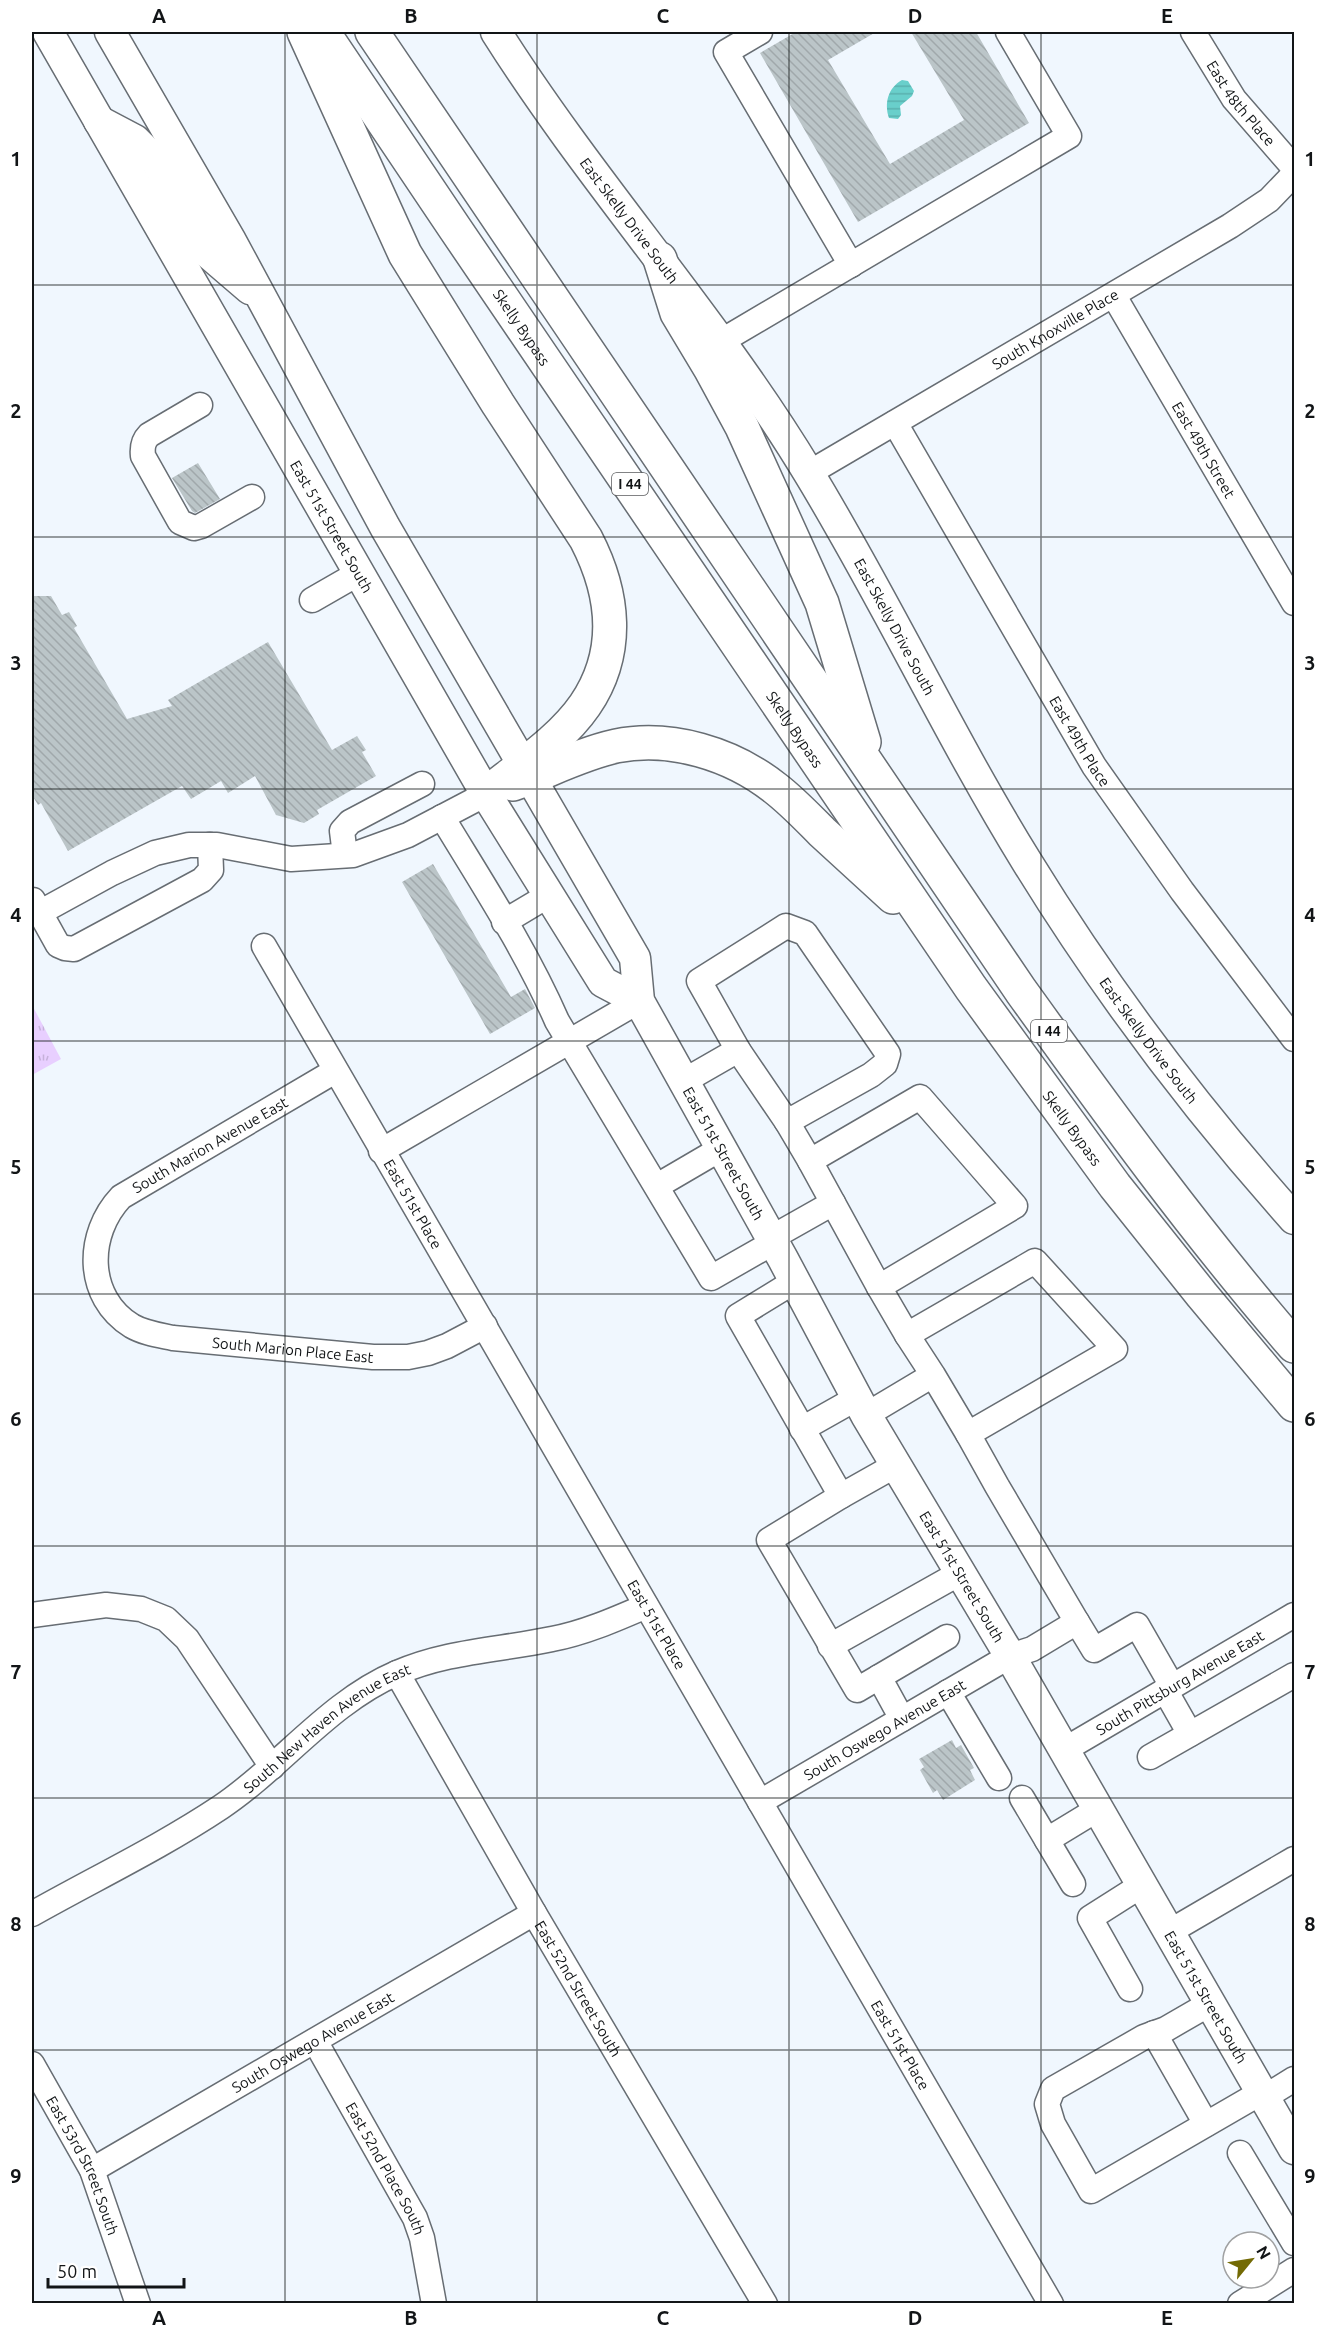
<svg xmlns="http://www.w3.org/2000/svg" width="1326" height="2335" font-family="Ubuntu,sans-serif">
<style>
.grass{fill:url(#grass-tufts)}
.water{fill:url(#water-rules)}
.building{fill:url(#building-back-hatch)}
.lines{fill:none;stroke-linecap:round;stroke-linejoin:round}
.minor-casing{stroke:#676d73;stroke-width:27}
.major-casing{stroke:#676d73;stroke-width:33}
.highway-casing{stroke:#676d73;stroke-width:36}
.minor{stroke:#fff;stroke-width:24}
.major{stroke:#fff;stroke-width:30}
.highway{stroke:#fff;stroke-width:33}
.grid{fill:none;stroke:#121517;stroke-width:1.5;stroke-opacity:0.55}
.labels{text-anchor:middle;dominant-baseline:central;stroke-width:6;stroke-linejoin:round;paint-order:stroke}
.shield{fill:#fff;stroke:#595b5d;stroke-width:1.5}
.shield-label{font-size:14px;font-weight:bold;fill:#121517}
.street-label{font-size:15px;fill:#121517;stroke:#fff}
.neatline{fill:none;stroke:#121517;stroke-width:2}
.grid-label{font-size:20px;text-anchor:middle;font-weight:bold;fill:#121517}
</style>
<defs>
<pattern id="grass-tufts" width="24" height="20" patternUnits="userSpaceOnUse" patternTransform="scale(1.5)"><rect width="24" height="20" fill="#e8cfff"/><path d="M3 7l-1-3M5 7V3M7 7l1-3M15 17l-1-3M17 17v-4M19 17l1-3" fill="none" stroke="#c6b1da"/></pattern>
<pattern id="water-rules" width="6" height="5" patternUnits="userSpaceOnUse" patternTransform="scale(1.5)"><rect width="6" height="5" fill="#69cfcb"/><path d="M0 2.5h6" fill="none" stroke="#5ab1ae"/></pattern>
<pattern id="building-back-hatch" width="6" height="6" patternUnits="userSpaceOnUse" patternTransform="scale(1.5)"><rect width="6" height="6" fill="#bbc5c8"/><path d="M-1 5l2 2M0 0l6 6M5-1l2 2" fill="none" stroke="#a0a8ab"/></pattern>
</defs>
<rect width="100%" height="100%" fill="#f0f7fe"/>
<path class="grass" d="M32 1005 61 1059 32 1075Z"/>
<path class="water" d="M902 80 908 81 914 91 912 96 900 106 901 115 898 119 889 118C884 103 888 88 902 80Z"/>
<path class="building" d="M796 32H876L828 60 890 164 964 120 911 32H976L1029 123 858 222 760 53Z
M198 463 220 499 195 513 192 511 172 478Z
M32 596H51L62 615 69 612 77 626 74 628 127 719 172 706 168 700 268 642 332 750 357 736 366 750 362 752 376 776 317 810 319 814 304 823 276 815 255 776 228 793 221 781 191 799 182 786 68 851 41 803 38 805 32 795Z
M433 864 511 997 525 989 535 1008 490 1034 402 882Z
M952 1740 956 1748 961 1745 974 1768 970 1770 975 1780 943 1800 937 1790 933 1793 920 1770 924 1767 919 1759Z"/>
<g class="lines">
<g class="minor-casing">
<g id="minor">
<path d="M760 32 726 52 851 265"/>
<path id="s1" d="M1193 32 1234 99 1294 168"/>
<path id="s2" d="M1114 296 1294 603"/>
<path d="M720 342 1069 136 1008 32"/>
<path d="M200 405 149 435C143 441 142 447 143 456L180 522 194 528 201 526 252 497"/>
<path id="s3" d="M895 423 1094 766 1182 891 1294 1039"/>
<path id="s4" d="M809 473 1230 226 1269 200 1294 174"/>
<path d="M312 600 359 573"/>
<path d="M442 817C482 883 526 950 557 1021L711 1278 774 1242"/>
<path d="M345 855 342 831 350 822 422 784"/>
<path d="M33 900 58 945 65 948 74 949 202 880 211 870 210 845"/>
<path d="M39 913 112 873 155 853 189 845H217L291 859 353 855 408 835 486 794"/>
<path d="M504 922 549 895"/>
<path d="M786 926 805 933 888 1054 885 1064 871 1075 787 1122 738 1050 699 981Z"/>
<path id="s5" d="M264 946 1051 2304"/>
<path id="s6" d="M335 1071 121 1197C86 1234 85 1297 132 1326 144 1333 159 1335 173 1338L373 1357H408L428 1353 447 1346 485 1326"/>
<path d="M684 1081 738 1050"/>
<path d="M920 1097 1015 1206 879 1287 810 1161Z"/>
<path d="M787 1122 810 1161"/>
<path d="M381 1151 639 1001"/>
<path d="M657 1186 722 1148"/>
<path d="M771 1238 833 1203"/>
<path d="M795 1281 738 1316 841 1496 896 1465"/>
<path d="M879 1287 907 1335"/>
<path d="M866 1415 933 1375 968 1434 1115 1349 1035 1261 907 1335 933 1375"/>
<path d="M802 1429 857 1398"/>
<path d="M968 1434 997 1486 1077 1622"/>
<path d="M841 1496 769 1540 857 1690 947 1637"/>
<path d="M32 1615 106 1605 141 1609 166 1619 187 1639 272 1767"/>
<path d="M830 1646 960 1573"/>
<path id="s7" d="M397 1673 534 1913 765 2304"/>
<path d="M879 1677 902 1719"/>
<path d="M1165 1690 1190 1734"/>
<path d="M948 1692 999 1778"/>
<path id="s8" d="M1064 1750 1294 1615"/>
<path d="M1150 1757 1294 1675"/>
<path d="M1022 1798 1073 1884"/>
<path id="s9" d="M760 1802 1010 1656 1032 1649 1077 1622 1094 1650 1137 1625 1172 1686"/>
<path d="M1047 1840 1098 1809"/>
<path id="s10" d="M32 1914C94 1879 161 1847 221 1807 282 1766 329 1702 397 1673 447 1651 500 1650 552 1639 584 1633 616 1619 646 1606"/>
<path d="M1169 1932 1294 1859"/>
<path d="M1130 1989 1090 1918 1142 1885"/>
<path d="M1211 2003 1166 2029 1144 2037 1053 2089 1047 2104 1053 2124 1091 2191 1262 2092"/>
<path d="M1154 2033 1206 2124"/>
<path id="s11" d="M315 2041 415 2218 422 2238 434 2304"/>
<path id="s12" d="M32 2064 92 2170 138 2304"/>
<path d="M1265 2097 1294 2079"/>
<path d="M1240 2153 1294 2243"/>
<path id="s13" d="M92 2170 534 1913"/>
<path d="M1240 2304 1294 2270"/>
</g>
</g>
<g class="major-casing">
<g id="major">
<path id="s14" d="M48 32 486 794 603 982 639 1001"/>
<path id="s15" d="M110 32 231 241 385 527 635 958 639 1001 783 1259 866 1415 1010 1656 1294 2149"/>
<path id="s16" d="M496 32C592 184 715 318 808 472 886 600 949 736 1027 862 1105 989 1195 1108 1294 1219"/>
<path d="M99 121 135 140 156 161 208 253 250 289"/>
</g>
</g>
<g class="highway-casing">
<g id="highway">
<path d="M304 32 405 254 498 404 586 539C614 593 621 652 585 705 561 740 519 767 486 794"/>
<path id="s17" d="M323 32 454 227 971 988 1115 1186 1202 1295 1294 1405"/>
<path d="M372 32 1021 991C1108 1112 1196 1233 1294 1346"/>
<path d="M660 259 677 313 710 368 742 427 822 603 864 742"/>
<path d="M513 784C547 772 580 754 616 746 671 735 732 754 775 788 792 801 807 817 822 832 846 854 869 875 893 897"/>
</g>
</g>
<use href="#minor" class="minor"/>
<use href="#major" class="major"/>
<use href="#highway" class="highway"/>
</g>
<path class="grid" d="M285 32V2304M537 32V2304M789 32V2304M1041 32V2304M32 285H1294M32 537H1294M32 789H1294M32 1041H1294M32 1294H1294M32 1546H1294M32 1798H1294M32 2050H1294"/>
<g class="labels">
<g class="shield">
<rect x="612" y="473" width="36" height="22" rx="4.5"/>
<rect x="1031" y="1020" width="36" height="22" rx="4.5"/>
</g>
<g class="shield-label">
<text x="630" y="484">I 44</text>
<text x="1049" y="1031">I 44</text>
</g>
<g class="street-label">
<text stroke="none"><textPath href="#s1" startOffset="86">East 48th Place</textPath></text>
<text stroke="none"><textPath href="#s16" startOffset="231">East Skelly Drive South</textPath></text>
<text stroke="none"><textPath href="#s17" startOffset="356">Skelly Bypass</textPath></text>
<text stroke="none"><textPath href="#s4" startOffset="285">South Knoxville Place</textPath></text>
<text stroke="none"><textPath href="#s2" startOffset="178">East 49th Street</textPath></text>
<text stroke="none"><textPath href="#s14" startOffset="570">East 51st Street South</textPath></text>
<text stroke="none"><textPath href="#s16" startOffset="717">East Skelly Drive South</textPath></text>
<text stroke="none"><textPath href="#s17" startOffset="842">Skelly Bypass</textPath></text>
<text stroke="none"><textPath href="#s3" startOffset="368">East 49th Place</textPath></text>
<text stroke="none"><textPath href="#s16" startOffset="1203">East Skelly Drive South</textPath></text>
<text stroke="none"><textPath href="#s17" startOffset="1328">Skelly Bypass</textPath></text>
<text transform="translate(210 1145) rotate(-30)">South Marion Avenue East</text>
<text stroke="none"><textPath href="#s15" startOffset="1282">East 51st Street South</textPath></text>
<text stroke="none"><textPath href="#s5" startOffset="298">East 51st Place</textPath></text>
<text stroke="none"><textPath href="#s6" startOffset="560">South Marion Place East</textPath></text>
<text stroke="none"><textPath href="#s15" startOffset="1768">East 51st Street South</textPath></text>
<text stroke="none"><textPath href="#s5" startOffset="784">East 51st Place</textPath></text>
<text stroke="none"><textPath href="#s8" startOffset="134">South Pittsburg Avenue East</textPath></text>
<text stroke="none"><textPath href="#s9" startOffset="144">South Oswego Avenue East</textPath></text>
<text stroke="none"><textPath href="#s10" startOffset="350">South New Haven Avenue East</textPath></text>
<text stroke="none"><textPath href="#s7" startOffset="364">East 52nd Street South</textPath></text>
<text stroke="none"><textPath href="#s15" startOffset="2254">East 51st Street South</textPath></text>
<text stroke="none"><textPath href="#s13" startOffset="255">South Oswego Avenue East</textPath></text>
<text stroke="none"><textPath href="#s5" startOffset="1270">East 51st Place</textPath></text>
<text stroke="none"><textPath href="#s12" startOffset="114">East 53rd Street South</textPath></text>
<text stroke="none"><textPath href="#s11" startOffset="146">East 52nd Place South</textPath></text>
</g>
</g>
<rect width="1326" height="2335" fill="none" stroke="#ffffff" stroke-width="66"/>
<g transform="translate(1251 2260) rotate(60)"><circle r="28" fill="#ffffff" stroke="#a0a1a2" stroke-width="1.5"/>
<path d="M0-4.5L10 22L0 15L-10 22Z" fill="#736a04"/>
<text y="-9" font-size="16" font-weight="bold" text-anchor="middle" fill="#121517">N</text>
</g>
<path d="M48 2278v9h136v-9" fill="none" stroke="#121517" stroke-width="3"/>
<text x="57" y="2278" font-size="18" fill="#121517" stroke="#ffffff" stroke-width="4.5" paint-order="stroke">50 m</text>
<rect x="33" y="33" width="1260" height="2269" class="neatline"/>
<g class="grid-label">
<text x="159" y="23">A</text>
<text x="411" y="23">B</text>
<text x="663" y="23">C</text>
<text x="915" y="23">D</text>
<text x="1167" y="23">E</text>
<text x="16" y="166">1</text>
<text x="1310" y="166">1</text>
<text x="16" y="418">2</text>
<text x="1310" y="418">2</text>
<text x="16" y="670">3</text>
<text x="1310" y="670">3</text>
<text x="16" y="922">4</text>
<text x="1310" y="922">4</text>
<text x="16" y="1174">5</text>
<text x="1310" y="1174">5</text>
<text x="16" y="1426">6</text>
<text x="1310" y="1426">6</text>
<text x="16" y="1679">7</text>
<text x="1310" y="1679">7</text>
<text x="16" y="1931">8</text>
<text x="1310" y="1931">8</text>
<text x="16" y="2183">9</text>
<text x="1310" y="2183">9</text>
<text x="159" y="2325">A</text>
<text x="411" y="2325">B</text>
<text x="663" y="2325">C</text>
<text x="915" y="2325">D</text>
<text x="1167" y="2325">E</text>
</g>
</svg>
